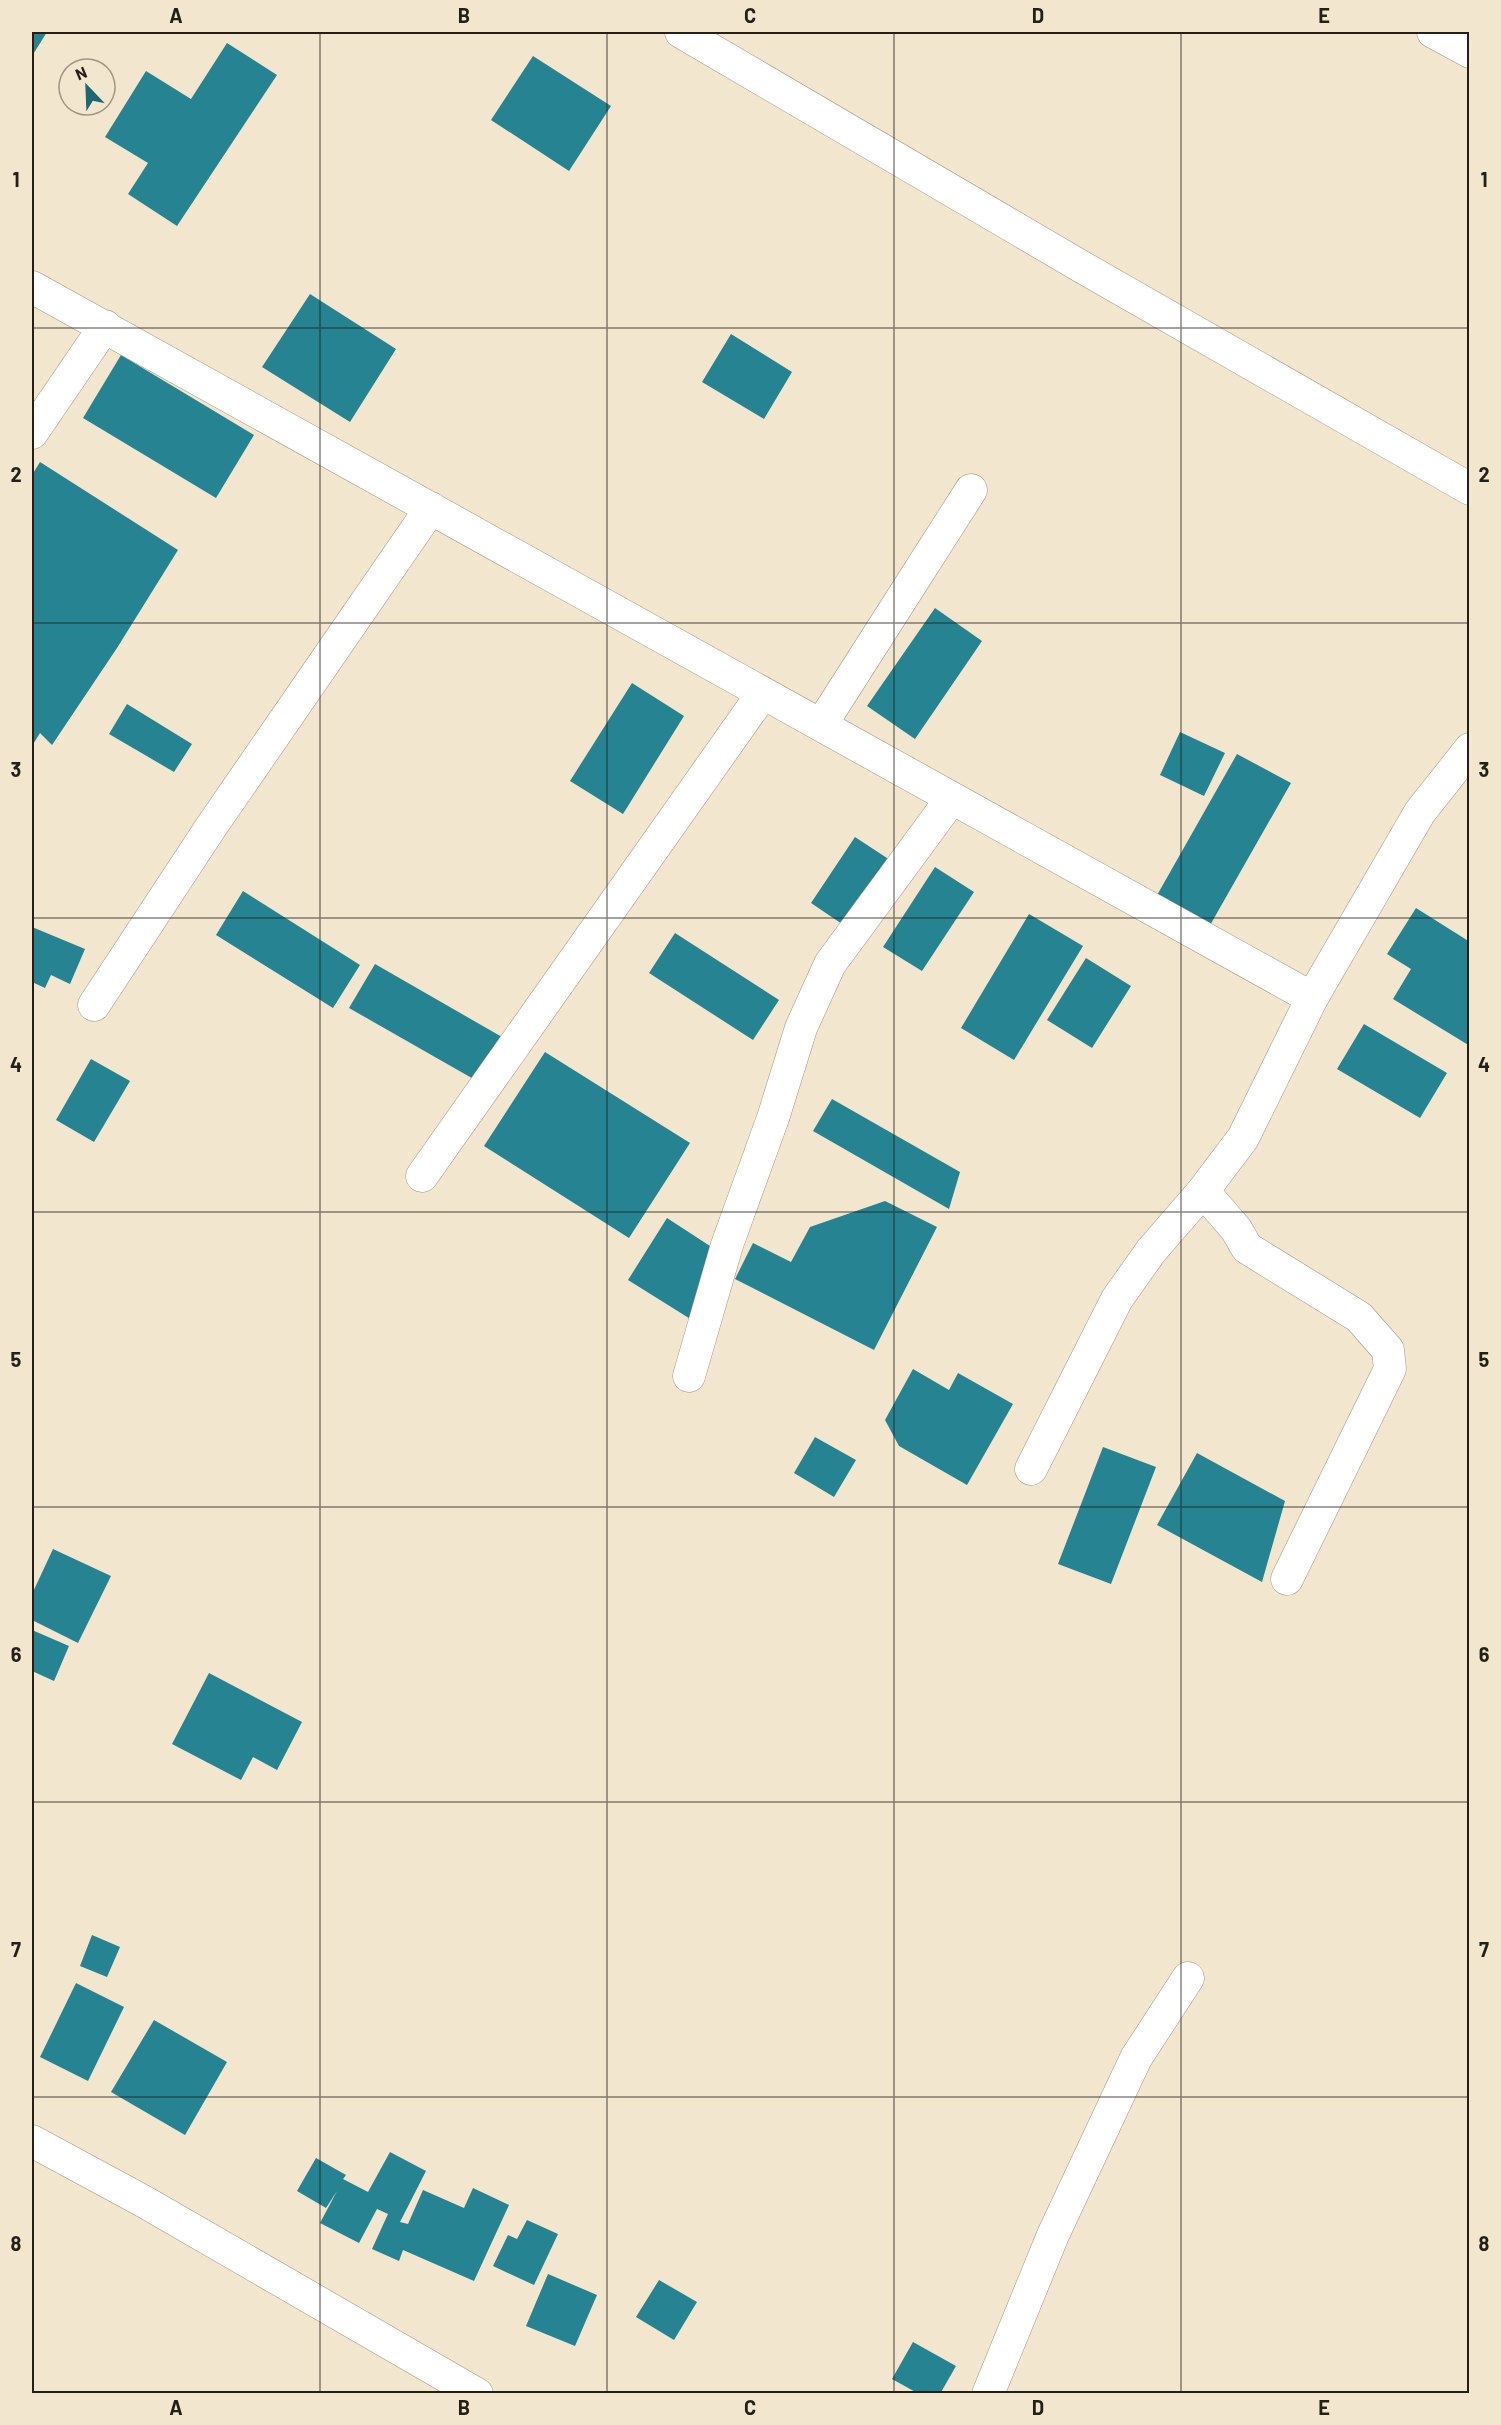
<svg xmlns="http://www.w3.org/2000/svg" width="1501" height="2425" font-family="Barlow,sans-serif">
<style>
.building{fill:#258392}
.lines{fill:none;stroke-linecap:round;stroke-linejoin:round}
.minor-casing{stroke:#a29680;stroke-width:33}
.minor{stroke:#fff;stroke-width:32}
.grid{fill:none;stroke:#241f17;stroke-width:1.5;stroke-opacity:0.55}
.neatline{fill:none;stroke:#241f17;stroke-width:2}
.grid-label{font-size:20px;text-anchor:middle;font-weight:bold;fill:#241f17}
</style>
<rect width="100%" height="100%" fill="#f2e6ce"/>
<path class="building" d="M32 32H47L32 56Z
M227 43 277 75 177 226 128 194 148 163 105 137 146 71 191 99Z
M533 56 611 106 569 171 491 120Z
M310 294 396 349 350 422 262 367Z
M731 334 792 372 764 419 702 382Z
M121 355 254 435 216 498 83 418Z
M40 462 178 550 117 648 52 745 40 733 32 746V475Z
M935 608 982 641 915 739 867 706Z
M632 683 684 716 623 814 570 781Z
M127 704 192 744 174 772 109 734Z
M1180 732 1225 753 1204 796 1160 775Z
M1237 754 1291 783 1209 927 1156 897Z
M855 837 893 862 848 928 811 903Z
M935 867 974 892 922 971 883 947Z
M243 891 360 965 333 1008 216 935Z
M1416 908 1470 942V1046L1393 999 1411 969 1387 954Z
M1029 914 1083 946 1014 1060 961 1028Z
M32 927 85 949 70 984 51 975 45 988 32 982Z
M675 933 779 1000 753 1040 649 973Z
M1086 958 1131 986 1092 1048 1047 1020Z
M375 964 502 1037 477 1081 349 1008Z
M1364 1024 1447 1073 1420 1118 1337 1069Z
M545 1052 690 1143 629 1238 484 1146Z
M91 1059 130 1081 94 1142 56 1120Z
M832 1099 960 1172 949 1209 813 1131Z
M885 1201 937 1227 874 1350 735 1279 753 1243 791 1262 810 1227Z
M667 1218 710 1246 692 1320 628 1280Z
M913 1369 949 1390 958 1373 1013 1404 967 1485 899 1446 885 1420Z
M815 1437 856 1460 834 1497 794 1473Z
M1103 1447 1156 1467 1111 1584 1058 1564Z
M1197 1453 1285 1501 1262 1582 1157 1525Z
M53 1549 111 1576 78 1643 32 1620V1594Z
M32 1630 69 1646 54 1681 32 1671Z
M209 1673 302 1722 277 1770 253 1757 241 1780 172 1744Z
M92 1935 120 1947 107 1977 80 1966Z
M76 1983 124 2007 88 2081 40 2057Z
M154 2020 227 2062 185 2135 111 2092Z
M390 2152 426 2171 400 2222 408 2224 423 2190 464 2208 473 2188 509 2205 474 2281 403 2250 399 2261 372 2249 388 2214 377 2209 359 2243 320 2223 337 2191 326 2208 297 2191 316 2158 346 2175 343 2179 368 2192Z
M527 2220 558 2234 534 2285 493 2266 508 2235 517 2239Z
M548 2274 597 2295 575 2346 526 2326Z
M659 2280 697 2302 674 2340 636 2317Z
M913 2342 956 2366 940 2394H919L892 2379Z"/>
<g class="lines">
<g class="minor-casing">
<path id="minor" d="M681 32 1082 267 1470 489
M1433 32 1470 52
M32 287 1312 998
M32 433 105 326
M821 725 971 490
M94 1005 211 827 431 508
M422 1176 763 693
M1203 1191 1236 1229 1247 1248 1359 1317 1388 1350 1390 1369 1287 1579
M689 1376 727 1245 773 1118 801 1028 830 964 952 798
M1031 1469 1117 1299 1151 1251 1203 1191 1243 1138 1312 998 1420 812 1470 749
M32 2141 143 2201 477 2394
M988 2394 1053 2235 1136 2058 1188 1978"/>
</g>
<use href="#minor" class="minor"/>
</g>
<path class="grid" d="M320 32V2394M607 32V2394M894 32V2394M1181 32V2394M32 328H1470M32 623H1470M32 918H1470M32 1212H1470M32 1507H1470M32 1802H1470M32 2097H1470"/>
<rect width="1501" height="2425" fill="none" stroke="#f2e6ce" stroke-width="66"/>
<g transform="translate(87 87) rotate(337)"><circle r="28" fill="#f2e6ce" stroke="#a09685" stroke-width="1.5"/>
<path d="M0-4.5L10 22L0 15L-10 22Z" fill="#1d6772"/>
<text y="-9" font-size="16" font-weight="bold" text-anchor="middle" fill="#241f17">N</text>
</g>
<rect x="33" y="33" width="1435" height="2359" class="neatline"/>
<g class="grid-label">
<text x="176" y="23">A</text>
<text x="464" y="23">B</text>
<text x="750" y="23">C</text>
<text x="1038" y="23">D</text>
<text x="1324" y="23">E</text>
<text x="16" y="187">1</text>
<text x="1484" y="187">1</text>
<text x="16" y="482">2</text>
<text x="1484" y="482">2</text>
<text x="16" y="777">3</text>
<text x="1484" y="777">3</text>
<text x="16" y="1072">4</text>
<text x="1484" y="1072">4</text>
<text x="16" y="1367">5</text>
<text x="1484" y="1367">5</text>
<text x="16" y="1662">6</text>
<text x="1484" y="1662">6</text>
<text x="16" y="1957">7</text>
<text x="1484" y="1957">7</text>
<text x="16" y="2251">8</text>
<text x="1484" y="2251">8</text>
<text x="176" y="2415">A</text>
<text x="464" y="2415">B</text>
<text x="750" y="2415">C</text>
<text x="1038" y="2415">D</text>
<text x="1324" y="2415">E</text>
</g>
</svg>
